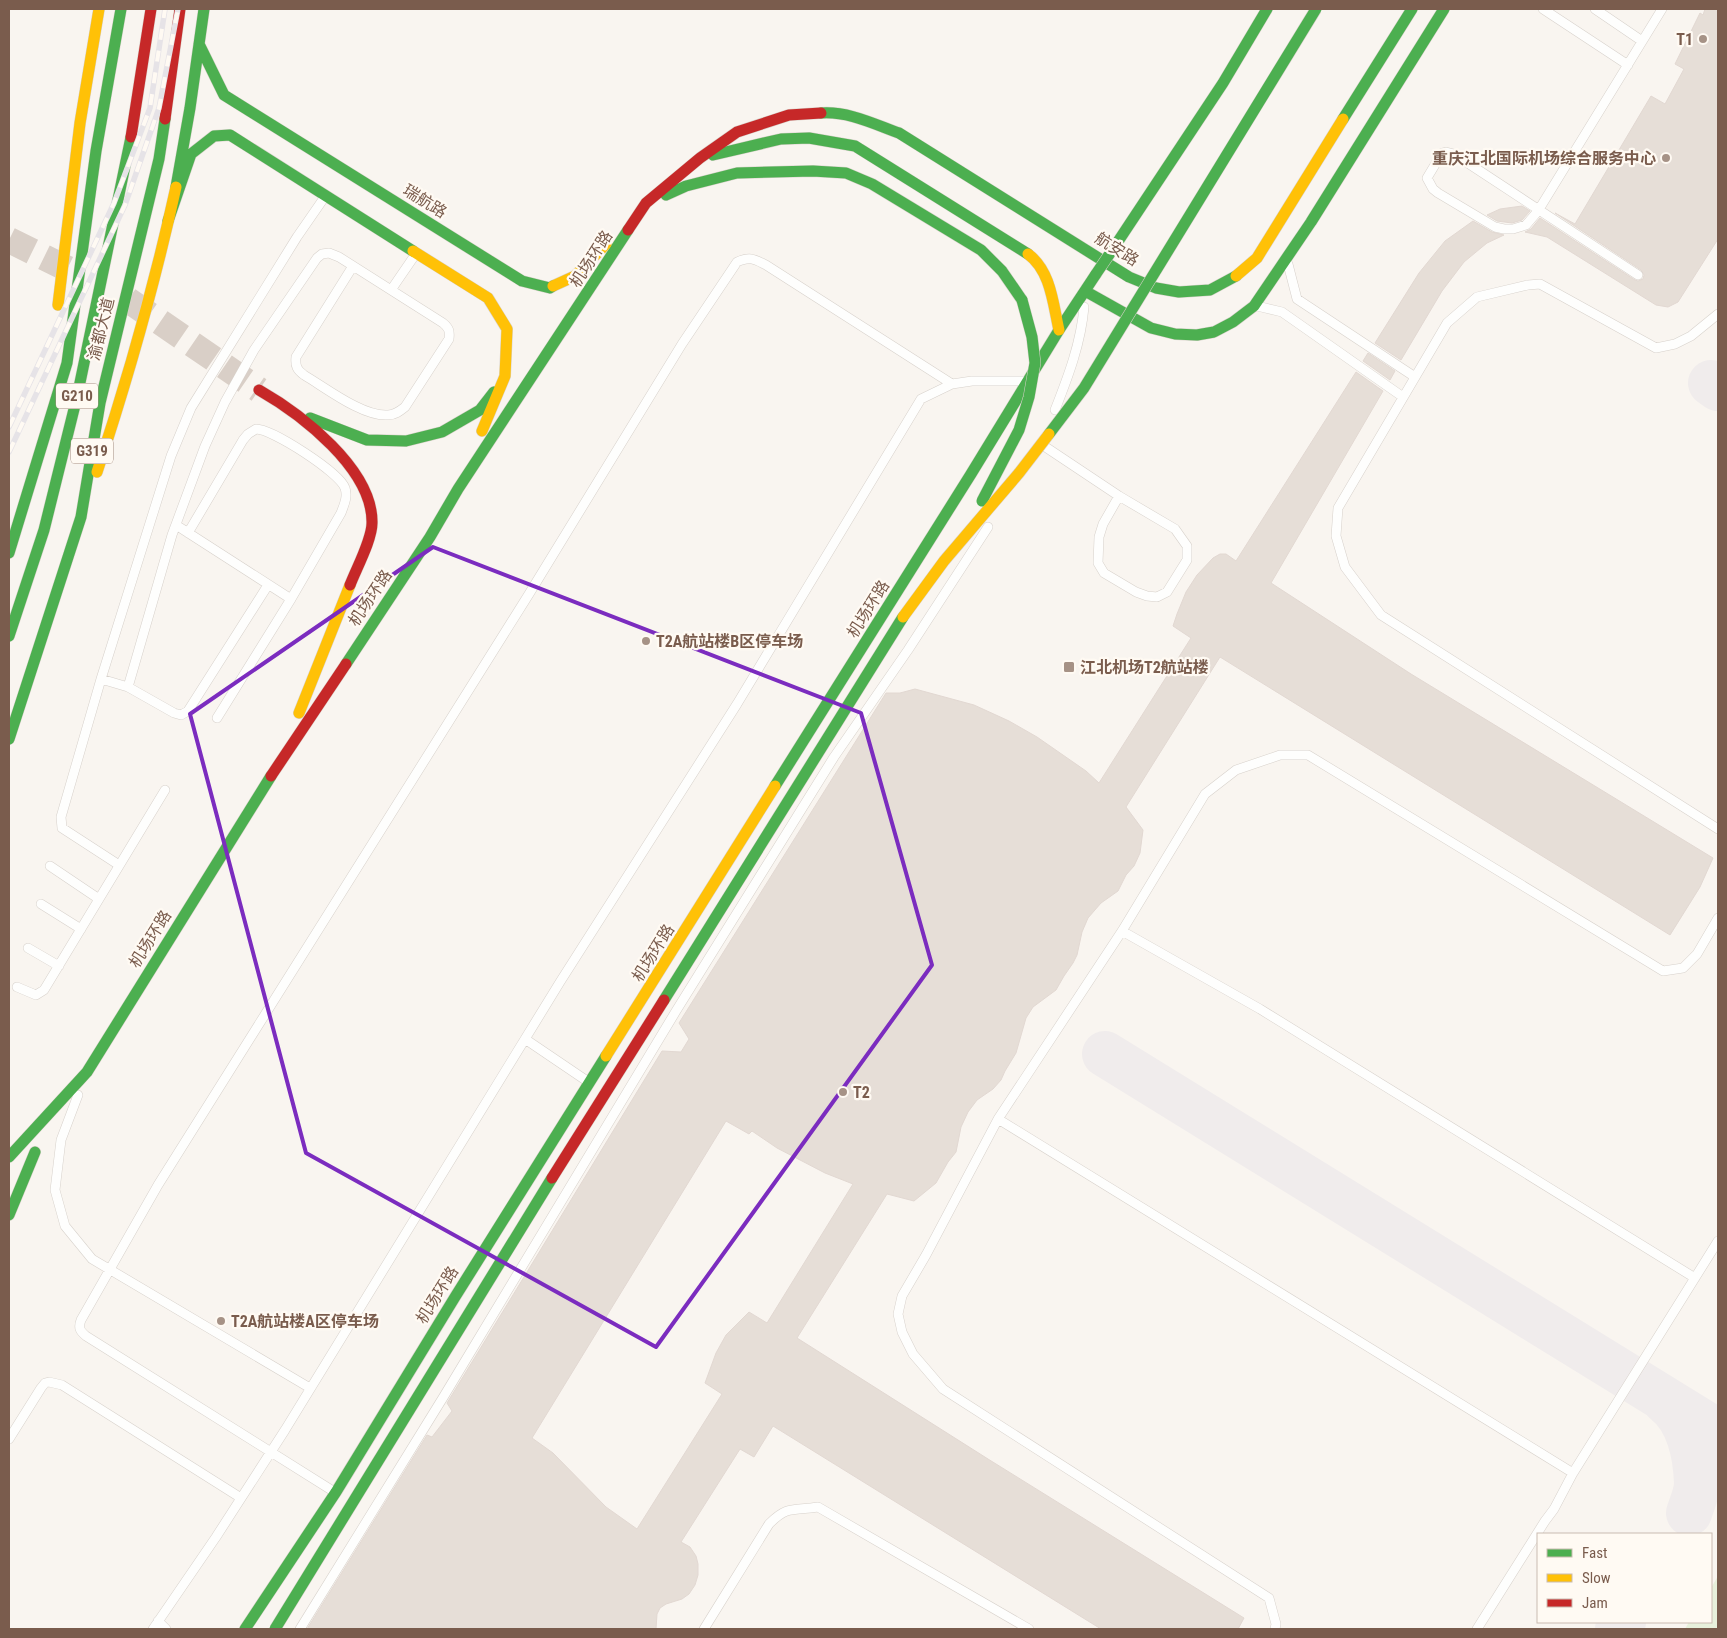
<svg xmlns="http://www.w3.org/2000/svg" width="1727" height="1638" font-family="'Roboto Condensed','Noto Sans SC',sans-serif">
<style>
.green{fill:#e7f0db}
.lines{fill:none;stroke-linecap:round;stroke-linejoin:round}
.taxiway{stroke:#f0ecec;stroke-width:46}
.building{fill:#e6ded7;stroke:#e2d8d2;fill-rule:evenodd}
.secondary-tunnel{stroke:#d9cfc7;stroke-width:26;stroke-dasharray:26 13;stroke-linecap:butt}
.lane-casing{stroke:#d7d1cb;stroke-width:10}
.fast-casing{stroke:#d9d2cb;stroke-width:12}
.slow-casing{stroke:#d9d2cb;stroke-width:12}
.jam-casing{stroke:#d9d2cb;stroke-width:12}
.lane{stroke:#fefefd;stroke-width:9}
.fast{stroke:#4caf50;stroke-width:11}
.slow{stroke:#ffc107;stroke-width:11}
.jam{stroke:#c62828;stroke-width:11}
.rail-casing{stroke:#e6e3e7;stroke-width:5.5}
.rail{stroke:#fffaf3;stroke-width:4;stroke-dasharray:11;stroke-linecap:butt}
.fast-bridge-casing{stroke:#d9d2cb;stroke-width:12;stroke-linecap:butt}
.slow-bridge-casing{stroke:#d9d2cb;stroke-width:12;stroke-linecap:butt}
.jam-bridge-casing{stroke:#d9d2cb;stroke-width:12;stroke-linecap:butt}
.fast-bridge{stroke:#4caf50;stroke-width:11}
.slow-bridge{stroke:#ffc107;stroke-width:11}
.jam-bridge{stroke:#c62828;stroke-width:11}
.marked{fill:none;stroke:#7b2cbf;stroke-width:4;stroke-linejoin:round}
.poi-dot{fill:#a69286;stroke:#fffaf3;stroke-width:2}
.labels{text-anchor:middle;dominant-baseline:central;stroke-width:4.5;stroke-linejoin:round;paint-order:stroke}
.shield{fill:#fffaf3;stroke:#a28b7f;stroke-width:1}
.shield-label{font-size:15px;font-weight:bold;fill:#7a5c4d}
.poi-label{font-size:16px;font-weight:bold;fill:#7a5c4d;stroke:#fffaf3;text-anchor:start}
.street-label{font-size:16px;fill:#7a5c4d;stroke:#fffaf3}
</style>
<rect width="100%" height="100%" fill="#f9f5f0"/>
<path class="green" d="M1718 1576V1629H1685L1689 1622H1711V1588Z"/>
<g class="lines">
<path class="taxiway" d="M1711 383 1718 388
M1105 1054 1718 1432
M1665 1401C1689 1419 1696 1454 1697 1483 1697 1493 1692 1504 1689 1513
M1618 1629 1623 1622"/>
</g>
<path class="building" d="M1705 9H1718V239L1678 302 1668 307 1656 305 1547 237 1525 232 1531 229 1540 218 1635 280 1638 281 1643 279 1644 275 1641 270 1555 213 1575 224 1651 96 1665 104 1684 69 1675 64 1700 13 1703 15Z
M1522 206 1530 211 1522 220 1512 223 1497 221 1487 215 1500 209Z
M1473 221 1492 232 1504 235 1487 243 1464 262 1442 291 1401 360 1375 343 1419 273 1445 241Z
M1368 353 1395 371 1390 380 1363 361Z
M1356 372 1383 391 1271 583 1411 674 1713 858 1700 887 1670 935 1220 657 1126 807 1143 830 1140 853 1134 866 1126 875 1118 891 1101 903 1088 918 1082 932 1077 955 1073 963 1064 976 1056 990 1033 1007 1026 1018 1016 1053 1005 1071 1001 1080 993 1089 977 1100 968 1112 961 1127 956 1152 948 1162 936 1183 914 1201 887 1194 797 1338 988 1459 1244 1618 1238 1629H1101L773 1426 754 1457 740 1449 681 1542 690 1547 696 1556 698 1564V1575L695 1585 689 1594 682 1599 666 1604 660 1608 657 1614 656 1629H307L427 1435 432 1437 452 1411 447 1403 662 1051 681 1052 689 1039 679 1023 886 693H900L915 689 974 705 1009 721 1037 737 1086 771 1099 783 1191 638 1173 626 1177 614 1186 592 1197 575 1213 558 1220 554H1226L1236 561ZM726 1121 749 1134 752 1131 777 1148 825 1173 853 1184 767 1323 749 1312 726 1335 716 1353 705 1383 722 1394 637 1529 606 1507 553 1453 532 1438Z"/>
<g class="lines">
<path class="secondary-tunnel" d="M9 240 82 276
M128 300 259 390"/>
<g class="lane-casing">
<path id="lane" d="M1543 9 1628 65
M1595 9 1642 41
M1288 264 1297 299 1415 377
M1638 275 1454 154 1446 152 1442 153 1427 178 1433 189 1438 193 1495 227 1504 229H1513L1526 225 1538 211 1662 9
M391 290 415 255
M1257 306 1282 312 1403 397
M1718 314 1691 336 1675 344 1656 348 1540 284 1528 285 1477 297 1447 323 1338 508 1336 536 1345 567 1381 615 1718 829
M1055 410C1068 377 1081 343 1084 307
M1044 446 1119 496 1175 529 1187 546V560L1167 592 1157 597 1147 596 1136 592 1104 573 1098 563 1099 537 1103 524 1119 496
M176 525 291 599
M188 533 243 440 248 434 256 429C272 429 339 472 345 488 348 497 344 505 341 513L291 599 217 718
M101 679 128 687 174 713 181 715 188 711 268 585
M128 687 172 535 205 446 225 402 254 350 317 258 322 254 329 253 339 257 443 323C449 328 450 331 449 339L405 407C400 411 395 415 388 415 363 417 326 388 304 375 297 370 295 366 296 357L353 266
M119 865 62 828 61 817 101 679 171 456 191 408 297 237 324 198
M50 866 99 899
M41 904 81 929
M1122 931 1260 1009 1695 1278
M28 948 59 966
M17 987 36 995 44 990 165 790
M525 1039 587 1081
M78 1095 61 1140 55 1190 65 1226 92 1259 310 1388
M998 1119 1573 1473
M9 1439 41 1388 45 1383 49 1382 62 1385 241 1498
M333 1491 86 1336C80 1331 78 1328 81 1320L158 1185 529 594 682 344 737 262C750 256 754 259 766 265L952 384
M158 1621 166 1629
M153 1629 216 1537 285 1430 560 982 737 704 921 399 952 384 972 381H1023
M300 1629 444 1396 676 1011 834 757 908 650 988 527
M704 1629 769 1524C788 1505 793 1511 818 1507L1029 1629
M1275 1629 1276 1624 1269 1598 943 1389 913 1354 902 1332 898 1314 902 1296 926 1255 998 1119 1122 931 1205 794 1236 770 1280 755H1308L1663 971 1683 968 1697 954 1718 918
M1477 1629 1545 1521 1554 1509 1573 1473 1718 1241"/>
</g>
<g class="fast-casing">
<path id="fast" d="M199 44 224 95 522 281 550 288 553 286
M821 113C848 111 874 124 899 133L1129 277 1156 288 1179 292 1210 290 1236 276
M1343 119 1412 9
M713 155 781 139 809 138 855 146 1028 254
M176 187 190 108 204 9
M666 195 686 186 737 173 813 171 846 173 872 184 981 250 1002 271 1022 300
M168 221 191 154 214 136 230 135 413 251
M1115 246 1223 83 1267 9
M1085 291 1151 328 1175 334 1197 335 1214 332 1233 322 1254 306 1311 222 1444 9
M310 418 367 440 406 441 442 432 480 410 494 392
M9 553 67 363 96 151 121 9
M9 636 44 530 77 397 131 137
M346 664 430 537 458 489 628 230
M9 739 81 517 100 403 159 159 165 119
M775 786 971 474 1059 330 1096 274
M9 1157 87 1072 271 776
M9 1215 35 1152
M245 1629 336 1492 455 1297 606 1056"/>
</g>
<g class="slow-casing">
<path id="slow" d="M413 251 488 298 507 329 505 376 482 431
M1028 254C1051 271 1053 304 1059 330
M1236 276 1257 258 1343 119
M553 286 575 276 606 244
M58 305 80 123 99 9
M97 472C128 378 155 283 176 187
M299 713 350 585
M606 1056 775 786"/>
</g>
<g class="jam-casing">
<path id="jam" d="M165 119 180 9
M131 137 151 9
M628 230 646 203 700 158 737 132 789 115 821 113
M259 390C301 414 373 469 372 523 372 540 356 569 350 585
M271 776 346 664"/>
</g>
<use href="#lane" class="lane"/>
<use href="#fast" class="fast"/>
<use href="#slow" class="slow"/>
<use href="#jam" class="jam"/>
<g class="rail-casing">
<path id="rail" d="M9 427 114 203 150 108 165 9
M9 452 125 205 159 108 178 9"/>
</g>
<use href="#rail" class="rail"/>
<g class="fast-bridge-casing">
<path id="fast-bridge" d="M1096 274 1115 246
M1049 434 1084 388 1316 9
M982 501 1019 430 1029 397 1035 363 1032 337 1022 300
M664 1000 903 617
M275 1629 552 1178"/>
</g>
<g class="slow-bridge-casing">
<path id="slow-bridge" d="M903 617 944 561 1019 473 1049 434"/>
</g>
<g class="jam-bridge-casing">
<path id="jam-bridge" d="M552 1178 664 1000"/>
</g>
<use href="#fast-bridge" class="fast-bridge"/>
<use href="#slow-bridge" class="slow-bridge"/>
<use href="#jam-bridge" class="jam-bridge"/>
</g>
<path class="marked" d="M433 547 861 713 932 965 656 1347 306 1153 190 714Z"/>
<g class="poi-dot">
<circle cx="1703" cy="39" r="5"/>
<circle cx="1666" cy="158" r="5"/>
<circle cx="646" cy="641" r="5"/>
<rect x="1063" y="661" width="12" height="12" rx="2.5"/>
<circle cx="843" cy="1092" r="5"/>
<circle cx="221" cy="1321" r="5"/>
</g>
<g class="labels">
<g class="shield">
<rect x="56" y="383.5" width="42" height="25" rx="4"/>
<rect x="71" y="438.5" width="42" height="25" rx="4"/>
</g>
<g class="shield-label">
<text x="77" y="396">G210</text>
<text x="92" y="451">G319</text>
</g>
<g class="poi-label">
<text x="1693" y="39" text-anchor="end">T1</text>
<text x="1656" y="158" text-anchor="end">重庆江北国际机场综合服务中心</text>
<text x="656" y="641">T2A航站楼B区停车场</text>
<text x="1080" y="667">江北机场T2航站楼</text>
<text x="853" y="1092">T2</text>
<text x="231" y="1321">T2A航站楼A区停车场</text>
</g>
<g class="street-label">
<text transform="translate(425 201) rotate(32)">瑞航路</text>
<text transform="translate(1117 249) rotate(32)">航安路</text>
<text transform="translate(591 259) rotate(-57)">机场环路</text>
<text transform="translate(101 329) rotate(-76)">渝都大道</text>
<text transform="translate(370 598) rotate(-56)">机场环路</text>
<text transform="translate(868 609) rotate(-58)">机场环路</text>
<text transform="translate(150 939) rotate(-58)">机场环路</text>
<text transform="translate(653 953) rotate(-58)">机场环路</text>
<text transform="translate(437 1295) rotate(-58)">机场环路</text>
</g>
</g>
<rect width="1727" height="1638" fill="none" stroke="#7a5c4d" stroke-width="20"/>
<rect x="1537" y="1533" width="175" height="90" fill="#fffaf3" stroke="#cabbb1"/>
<rect x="1547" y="1549" width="25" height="8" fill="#4caf50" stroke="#cabbb1"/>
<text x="1582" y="1558" font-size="15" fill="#7a5c4d">Fast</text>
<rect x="1547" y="1574" width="25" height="8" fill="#ffc107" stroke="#cabbb1"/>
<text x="1582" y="1583" font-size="15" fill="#7a5c4d">Slow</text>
<rect x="1547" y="1599" width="25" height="8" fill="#c62828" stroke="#cabbb1"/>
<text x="1582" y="1608" font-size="15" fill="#7a5c4d">Jam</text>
</svg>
